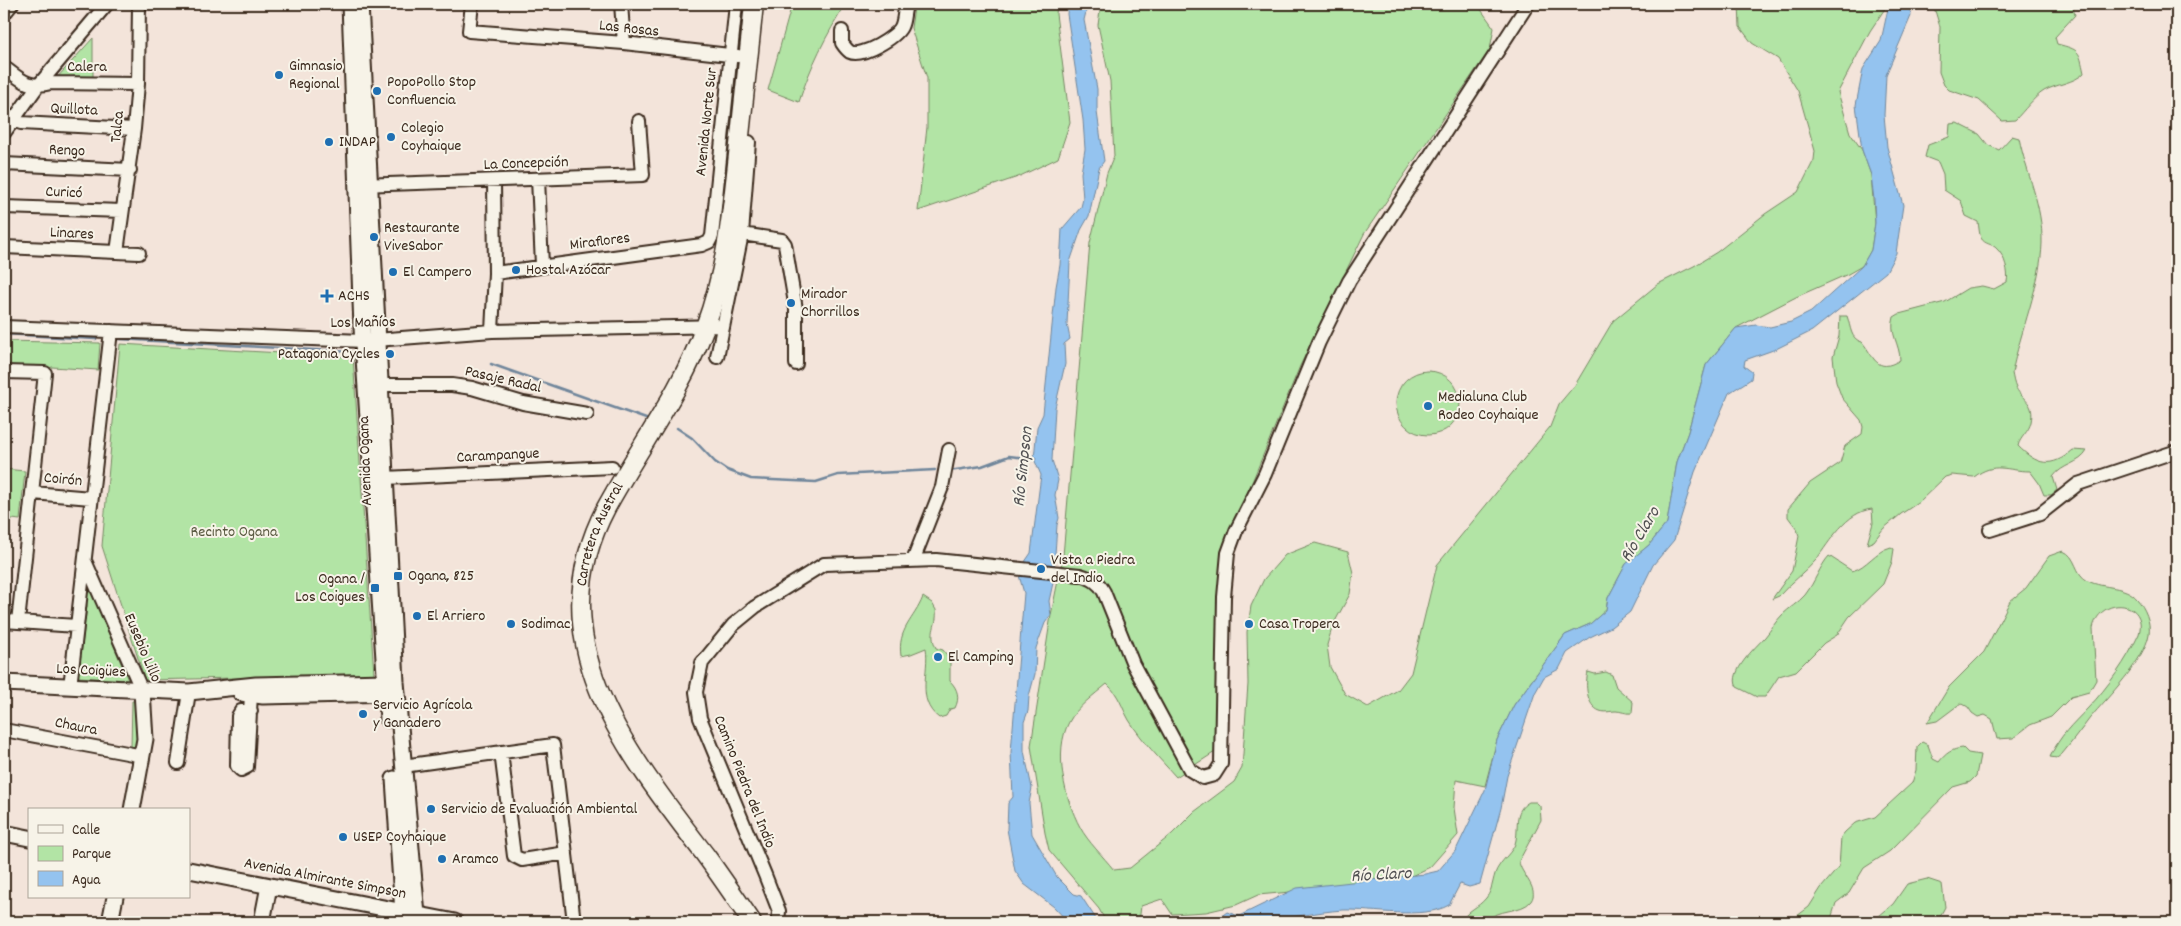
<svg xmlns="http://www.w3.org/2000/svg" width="2181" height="926" font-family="Dekko,sans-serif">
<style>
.green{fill:#b2e4a5;stroke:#768762}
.water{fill:#94c3ef;stroke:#70869b}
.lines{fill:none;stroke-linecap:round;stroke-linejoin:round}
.stream{stroke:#70869b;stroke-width:2.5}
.minor-casing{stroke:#3b2a1e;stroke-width:16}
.major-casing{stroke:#3b2a1e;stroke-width:19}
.highway-casing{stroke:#3b2a1e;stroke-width:21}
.minor{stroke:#f7f3e8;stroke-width:12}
.major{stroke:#f7f3e8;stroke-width:15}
.highway{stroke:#f7f3e8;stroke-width:18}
.poi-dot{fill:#1f6fb2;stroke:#f7f3e8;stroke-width:2}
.labels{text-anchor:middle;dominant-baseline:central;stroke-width:4;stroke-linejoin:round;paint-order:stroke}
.street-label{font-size:16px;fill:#3b2a1e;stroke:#f7f3e8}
.poi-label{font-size:16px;fill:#3b2a1e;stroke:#f7f3e8;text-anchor:start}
.park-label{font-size:16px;fill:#595840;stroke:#f7f3e8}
.water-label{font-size:18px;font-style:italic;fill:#515052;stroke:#f7f3e8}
</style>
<rect width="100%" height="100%" fill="#f3e4da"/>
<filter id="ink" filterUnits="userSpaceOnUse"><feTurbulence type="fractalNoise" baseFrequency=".02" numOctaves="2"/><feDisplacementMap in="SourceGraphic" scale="10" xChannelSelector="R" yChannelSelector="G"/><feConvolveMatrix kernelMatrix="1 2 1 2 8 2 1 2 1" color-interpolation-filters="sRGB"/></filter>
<g filter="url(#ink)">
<path class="green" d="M792 4H846C826 35 810 67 799 102L768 90Z
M881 4H1057L1056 14 1070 122 1058 158 1018 177 918 211 927 127V78L911 28 914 8 886 6Z
M1101 4H1477L1494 28 1490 49 1364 234 1300 366 1228 540 1215 752 1176 777C1160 759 1142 741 1129 720 1121 706 1120 696 1107 684 1094 695 1077 707 1069 722 1053 752 1065 799 1080 827 1088 842 1103 856 1114 870L1130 868 1172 834 1194 812 1234 782 1242 768 1248 684 1247 632 1251 606 1264 579 1285 555 1315 543 1348 552 1353 573 1350 594 1333 625 1327 645 1330 667 1345 694 1368 707 1398 690 1411 673 1437 565 1550 427 1559 404 1575 385 1613 321 1658 284 1694 266 1717 252 1765 214 1798 192 1814 160 1815 151 1798 91 1778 59 1752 43 1740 27 1739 4H1888L1870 31 1838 92 1850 133 1862 150 1871 175 1875 223 1871 250 1862 266 1848 274 1796 297 1736 328 1706 365 1688 432 1677 462 1667 523 1649 545 1626 564 1608 598 1606 610 1590 624 1565 635 1514 705 1497 740 1485 786 1456 780 1454 808 1458 835 1430 867 1399 882 1258 895 1236 905 1206 912 1172 914 1162 899 1141 906 1139 922H1106L1099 909 1049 850 1045 833 1031 746 1051 615 1063 556 1090 243 1107 173 1114 156 1110 81 1098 25Z
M1933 4H2086L2073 8 2075 15 2055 37 2057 44C2080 50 2079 50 2084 73 2075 83 2056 84 2044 91 2033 98 2024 111 2015 120L2002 121 1979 100 1949 90 1944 85 1939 72 1940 27Z
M93 38V80H55Z
M1957 123 1979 134 1988 145 1999 150 2012 136 2019 138C2026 173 2043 206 2042 243 2041 284 2020 332 2012 373 2013 378 2014 384 2016 388 2024 402 2035 402 2031 422 2029 432 2020 437 2018 446 2037 465 2051 469 2073 450L2087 451C2080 464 2062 464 2053 477L2057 490 2051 495H2044L2039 483 2030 471C2006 471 1995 461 1974 477L1952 475 1945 477 1919 502 1901 514 1883 529 1874 541 1867 544 1873 523 1872 509C1846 512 1830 541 1816 560 1805 573 1790 583 1779 596L1772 599 1792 571 1799 536 1797 529 1788 517V509L1810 483 1840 463 1845 446 1862 434 1863 427 1861 420 1842 398 1836 382 1833 357 1839 336 1840 316H1847C1851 327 1850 339 1862 342 1874 356 1876 375 1900 360 1900 344 1889 334 1894 317L1899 314 1945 302 1968 288 1982 286 1994 289 2007 282C2009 273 2005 256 1997 249 1992 243 1985 245 1981 238 1979 233 1979 227 1978 222L1966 216 1961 201 1944 190 1943 174 1938 162 1925 157 1928 145 1949 137 1950 124Z
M4 341 100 343 98 370 52 367 46 370H4Z
M120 344 353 357 374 675 145 680 102 546Z
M1396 403a32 32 0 1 1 64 0a32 32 0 1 1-64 0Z
M4 469 25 471 20 520 4 518Z
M1891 547 1894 549 1892 562 1883 584 1849 617 1837 635 1824 643 1796 671 1779 676 1765 697H1757L1737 687C1728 672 1756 647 1765 637 1771 630 1775 622 1782 615 1789 608 1798 603 1805 595 1815 582 1820 566 1829 556L1852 571C1867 567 1875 551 1891 547Z
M2063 551C2077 556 2074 574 2088 581 2104 589 2126 585 2137 599 2145 608 2151 622 2149 634 2145 660 2107 698 2090 718 2081 730 2072 742 2062 754L2057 758 2050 757C2061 734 2071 726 2088 708 2108 687 2127 660 2139 634 2149 600 2100 595 2093 628L2096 680 2089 692 2071 697 2051 717 2030 725 2013 738 1997 739 1992 719 1985 715 1978 717 1972 713 1968 707 1961 703 1937 721 1927 723 1949 687 1984 652 2010 601 2026 588 2049 556Z
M89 592 92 593 128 680 78 677 87 606 86 594Z
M923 597 932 603 936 610C938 626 928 631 936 648L943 650 950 659V681C958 689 960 698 955 708L950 709 946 716 939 718C915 700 930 671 926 648L911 654 901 656C897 629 914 620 923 597Z
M1588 672 1595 674 1606 672 1612 675 1616 687 1633 702 1632 713C1626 714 1621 711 1616 711 1610 711 1606 713 1600 711 1586 706 1585 684 1588 672Z
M132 701H137L138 743 132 748 131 747Z
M1922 742 1928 745 1933 759 1939 762C1946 753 1952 749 1963 748L1968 753 1980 755 1976 776 1970 782 1953 787 1890 851 1864 868 1849 893 1836 903 1830 922H1789L1809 907 1821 888 1839 867 1841 837 1845 832 1855 823 1875 817 1912 783 1916 770 1917 747Z
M1529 802H1536L1540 806 1541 820 1519 861C1520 874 1540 888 1531 901 1522 913 1497 908 1485 922H1461C1469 908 1477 909 1486 898 1494 889 1492 875 1499 866 1504 858 1512 852 1515 844 1520 828 1512 811 1529 802Z
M1927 879 1942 884 1945 907 1937 922H1872L1893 904 1907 884Z"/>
<path class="water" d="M1068 4H1088L1084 20 1097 89V112L1104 161 1099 168 1089 216 1081 230 1070 262 1067 324 1070 339 1064 344 1065 364 1055 408 1052 460 1058 480 1055 495 1059 518 1057 525 1053 583 1049 601 1051 615 1045 623 1036 648 1035 674 1029 696 1028 711 1024 722V751L1032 788 1029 803 1032 834 1057 877 1074 894 1081 896 1098 922H1068L1054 907 1024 884 1015 871 1007 829 1008 803 1013 797 1011 752 1024 593 1018 572 1031 553 1041 475 1034 459 1037 427 1043 414 1056 287 1060 265 1062 229 1081 207 1083 199 1081 173 1085 149 1083 120 1067 14Z
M1889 4H1909L1911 16 1886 75 1884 115 1887 147 1903 205 1896 253 1886 272 1812 331 1776 349 1745 360 1744 366 1752 372 1751 379 1729 393 1695 472 1674 540 1653 565 1630 612 1611 627 1590 637 1567 653 1559 669 1544 677 1535 693 1507 776 1501 808 1480 884 1469 887 1460 884 1449 905C1423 920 1373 909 1343 910 1315 912 1290 918 1263 922 1247 925 1229 922 1213 922L1227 912 1239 916 1297 888 1425 874 1438 871 1456 850 1485 790 1497 740 1514 705 1565 635 1590 624 1606 610 1608 598 1626 564 1649 545 1667 523 1677 462 1688 432 1706 365 1736 328 1756 325 1770 327 1791 322 1811 312 1862 266 1871 250 1875 223 1874 200 1871 175 1862 150 1856 105 1863 69 1881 41Z"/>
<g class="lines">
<path class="stream" d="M4 334 96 339
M119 339 351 352
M491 364 646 419
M677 428 692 438 715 462 727 470 751 479 816 482 838 475 935 470
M949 471 982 466 1009 456 1035 459"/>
<g class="minor-casing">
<path id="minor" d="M472 4 469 31 624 43 738 56
M621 4 624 43
M4 14 12 4
M842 31V43C844 46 847 50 850 52 862 58 896 37 901 27 905 19 903 11 907 4
M4 67C21 80 29 89 51 83L138 84
M12 120 21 123 134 129
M4 133 37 87 107 4
M4 164 130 170
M538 179 542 265
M360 185 643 175 639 121
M4 207 122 211
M742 234 782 240 785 244 796 309V364
M4 247 139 253
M117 252 134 129 138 84 139 4
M495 273 702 245 709 242 712 236 736 4
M4 327 363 341 492 331 722 326
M492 331 495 273 494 181
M717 357 742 234 749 142
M4 372 45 373 18 622
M381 385H452L472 388 523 403 587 414
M385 478 612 467
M33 493 91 498
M1990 530 2040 514 2078 484 2177 451
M913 561 942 487 949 450
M86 563 142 691
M4 621 76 626
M70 687 111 331
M251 694 247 767 241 770 237 766 238 716 241 711H251
M4 730 143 756
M501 752 514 856 522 860 566 853
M178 763 189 692
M403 766 553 745 574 922
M778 922 779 911 765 875 700 718 696 692 702 663 733 625 755 607 824 564 936 560 1080 575C1091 578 1099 582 1104 592L1133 664 1190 770 1203 778 1214 775 1221 764 1224 597 1228 553 1236 531 1265 474 1319 342 1349 281 1528 4"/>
</g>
<g class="major-casing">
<path id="major" d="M350 4 362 328 388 719
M360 4 396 682 417 915 415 922
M4 683 189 692 256 685 386 682
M241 693 263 696 395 693
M394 779 403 913
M132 810 145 739 142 691
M4 833 29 838
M189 870 455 922
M110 922 115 897
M262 922 269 886"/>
</g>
<g class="highway-casing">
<g id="highway">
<path id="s1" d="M752 922C737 900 722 878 706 856 627 753 536 641 606 508 639 447 681 392 705 327 725 274 731 220 737 164 743 111 748 57 754 4"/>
</g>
</g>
<use href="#minor" class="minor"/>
<use href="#major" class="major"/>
<use href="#highway" class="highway"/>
</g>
</g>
<g class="poi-dot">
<circle cx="279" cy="75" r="5"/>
<circle cx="377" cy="91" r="5"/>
<circle cx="391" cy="137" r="5"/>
<circle cx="329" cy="142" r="5"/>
<circle cx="374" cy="237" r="5"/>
<circle cx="516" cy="270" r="5"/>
<circle cx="393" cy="272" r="5"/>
<path d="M324.5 288.5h5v5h5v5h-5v5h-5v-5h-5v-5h5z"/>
<circle cx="791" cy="303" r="5"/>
<circle cx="390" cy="354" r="5"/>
<circle cx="1428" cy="406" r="5"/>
<circle cx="1041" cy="569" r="5"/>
<rect x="393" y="571" width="10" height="10" rx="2.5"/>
<rect x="370" y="583" width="10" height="10" rx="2.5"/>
<circle cx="417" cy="616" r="5"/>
<circle cx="511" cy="624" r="5"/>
<circle cx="1249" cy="624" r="5"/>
<circle cx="938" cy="657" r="5"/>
<circle cx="363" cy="714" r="5"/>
<circle cx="431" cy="809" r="5"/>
<circle cx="343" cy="837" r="5"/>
<circle cx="442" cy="859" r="5"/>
</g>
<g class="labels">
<g class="street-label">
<text transform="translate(629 29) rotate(6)">Las Rosas</text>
<text x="87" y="67">Calera</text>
<text transform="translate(74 110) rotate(3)">Quillota</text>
<text transform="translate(707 122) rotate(-84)">Avenida Norte Sur</text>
<text transform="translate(118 127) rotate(-84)">Talca</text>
<text transform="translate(67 151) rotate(3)">Rengo</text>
<text transform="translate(526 164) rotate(-2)">La Concepción</text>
<text transform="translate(64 193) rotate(2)">Curicó</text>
<text transform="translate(72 234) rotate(3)">Linares</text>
<text transform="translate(600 242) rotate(-7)">Miraflores</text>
<text transform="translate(363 323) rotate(-1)">Los Mañíos</text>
<text transform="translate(503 380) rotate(13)">Pasaje Radal</text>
<text transform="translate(498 456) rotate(-3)">Carampangue</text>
<text transform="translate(366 461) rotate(-92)">Avenida Ogana</text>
<text transform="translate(63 480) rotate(5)">Coirón</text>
<text stroke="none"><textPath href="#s1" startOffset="440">Carretera Austral</textPath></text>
<text transform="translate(142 648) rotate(67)">Eusebio Lillo</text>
<text transform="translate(91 671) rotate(3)">Los Coigües</text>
<text transform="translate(76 727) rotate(11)">Chaura</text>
<text transform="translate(744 782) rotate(68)">Camino Piedra del Indio</text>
<text transform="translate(325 879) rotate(11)">Avenida Almirante Simpson</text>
</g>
<g class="poi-label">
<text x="289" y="66">Gimnasio<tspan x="289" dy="18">Regional</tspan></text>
<text x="387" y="82">PopoPollo Stop<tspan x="387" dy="18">Confluencia</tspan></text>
<text x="401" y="128">Colegio<tspan x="401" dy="18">Coyhaique</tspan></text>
<text x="339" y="142">INDAP</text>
<text x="384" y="228">Restaurante<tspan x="384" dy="18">ViveSabor</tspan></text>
<text x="526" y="270">Hostal Azócar</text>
<text x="403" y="272">El Campero</text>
<text x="801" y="294">Mirador<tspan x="801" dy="18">Chorrillos</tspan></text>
<text x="338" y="296">ACHS</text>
<text x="380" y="354" text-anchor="end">Patagonia Cycles</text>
<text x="1438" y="397">Medialuna Club<tspan x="1438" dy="18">Rodeo Coyhaique</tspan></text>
<text x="1051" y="560">Vista a Piedra<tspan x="1051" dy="18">del Indio</tspan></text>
<text x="408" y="576">Ogana, 825</text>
<text x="365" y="579" text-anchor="end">Ogana /<tspan x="365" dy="18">Los Coigues</tspan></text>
<text x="427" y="616">El Arriero</text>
<text x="521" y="624">Sodimac</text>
<text x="1259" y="624">Casa Tropera</text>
<text x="948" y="657">El Camping</text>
<text x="373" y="705">Servicio Agrícola<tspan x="373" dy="18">y Ganadero</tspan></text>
<text x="441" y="809">Servicio de Evaluación Ambiental</text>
<text x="353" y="837">USEP Coyhaique</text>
<text x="452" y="859">Aramco</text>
</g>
<g class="park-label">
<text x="234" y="532">Recinto Ogana</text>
</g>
<g class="water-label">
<text transform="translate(1024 467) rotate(-84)">Río Simpson</text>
<text transform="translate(1641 535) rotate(-59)">Río Claro</text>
<text transform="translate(1381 876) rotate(-3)">Río Claro</text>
</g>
</g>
<rect width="2181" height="926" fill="none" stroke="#f7f3e8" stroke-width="20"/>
<rect x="10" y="10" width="2161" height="906" fill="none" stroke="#3b2a1e" stroke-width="2" filter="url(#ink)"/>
<rect x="28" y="808" width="162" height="90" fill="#f7f3e8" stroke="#aca397"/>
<rect x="38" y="825" width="25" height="8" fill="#f7f3e8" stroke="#aca397"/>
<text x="72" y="834" font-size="15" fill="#3b2a1e">Calle</text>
<rect x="38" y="846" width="25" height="15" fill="#b2e4a5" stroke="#aca397"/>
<text x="72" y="858" font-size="15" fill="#3b2a1e">Parque</text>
<rect x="38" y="871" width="25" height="15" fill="#94c3ef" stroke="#aca397"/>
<text x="72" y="884" font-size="15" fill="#3b2a1e">Agua</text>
</svg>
